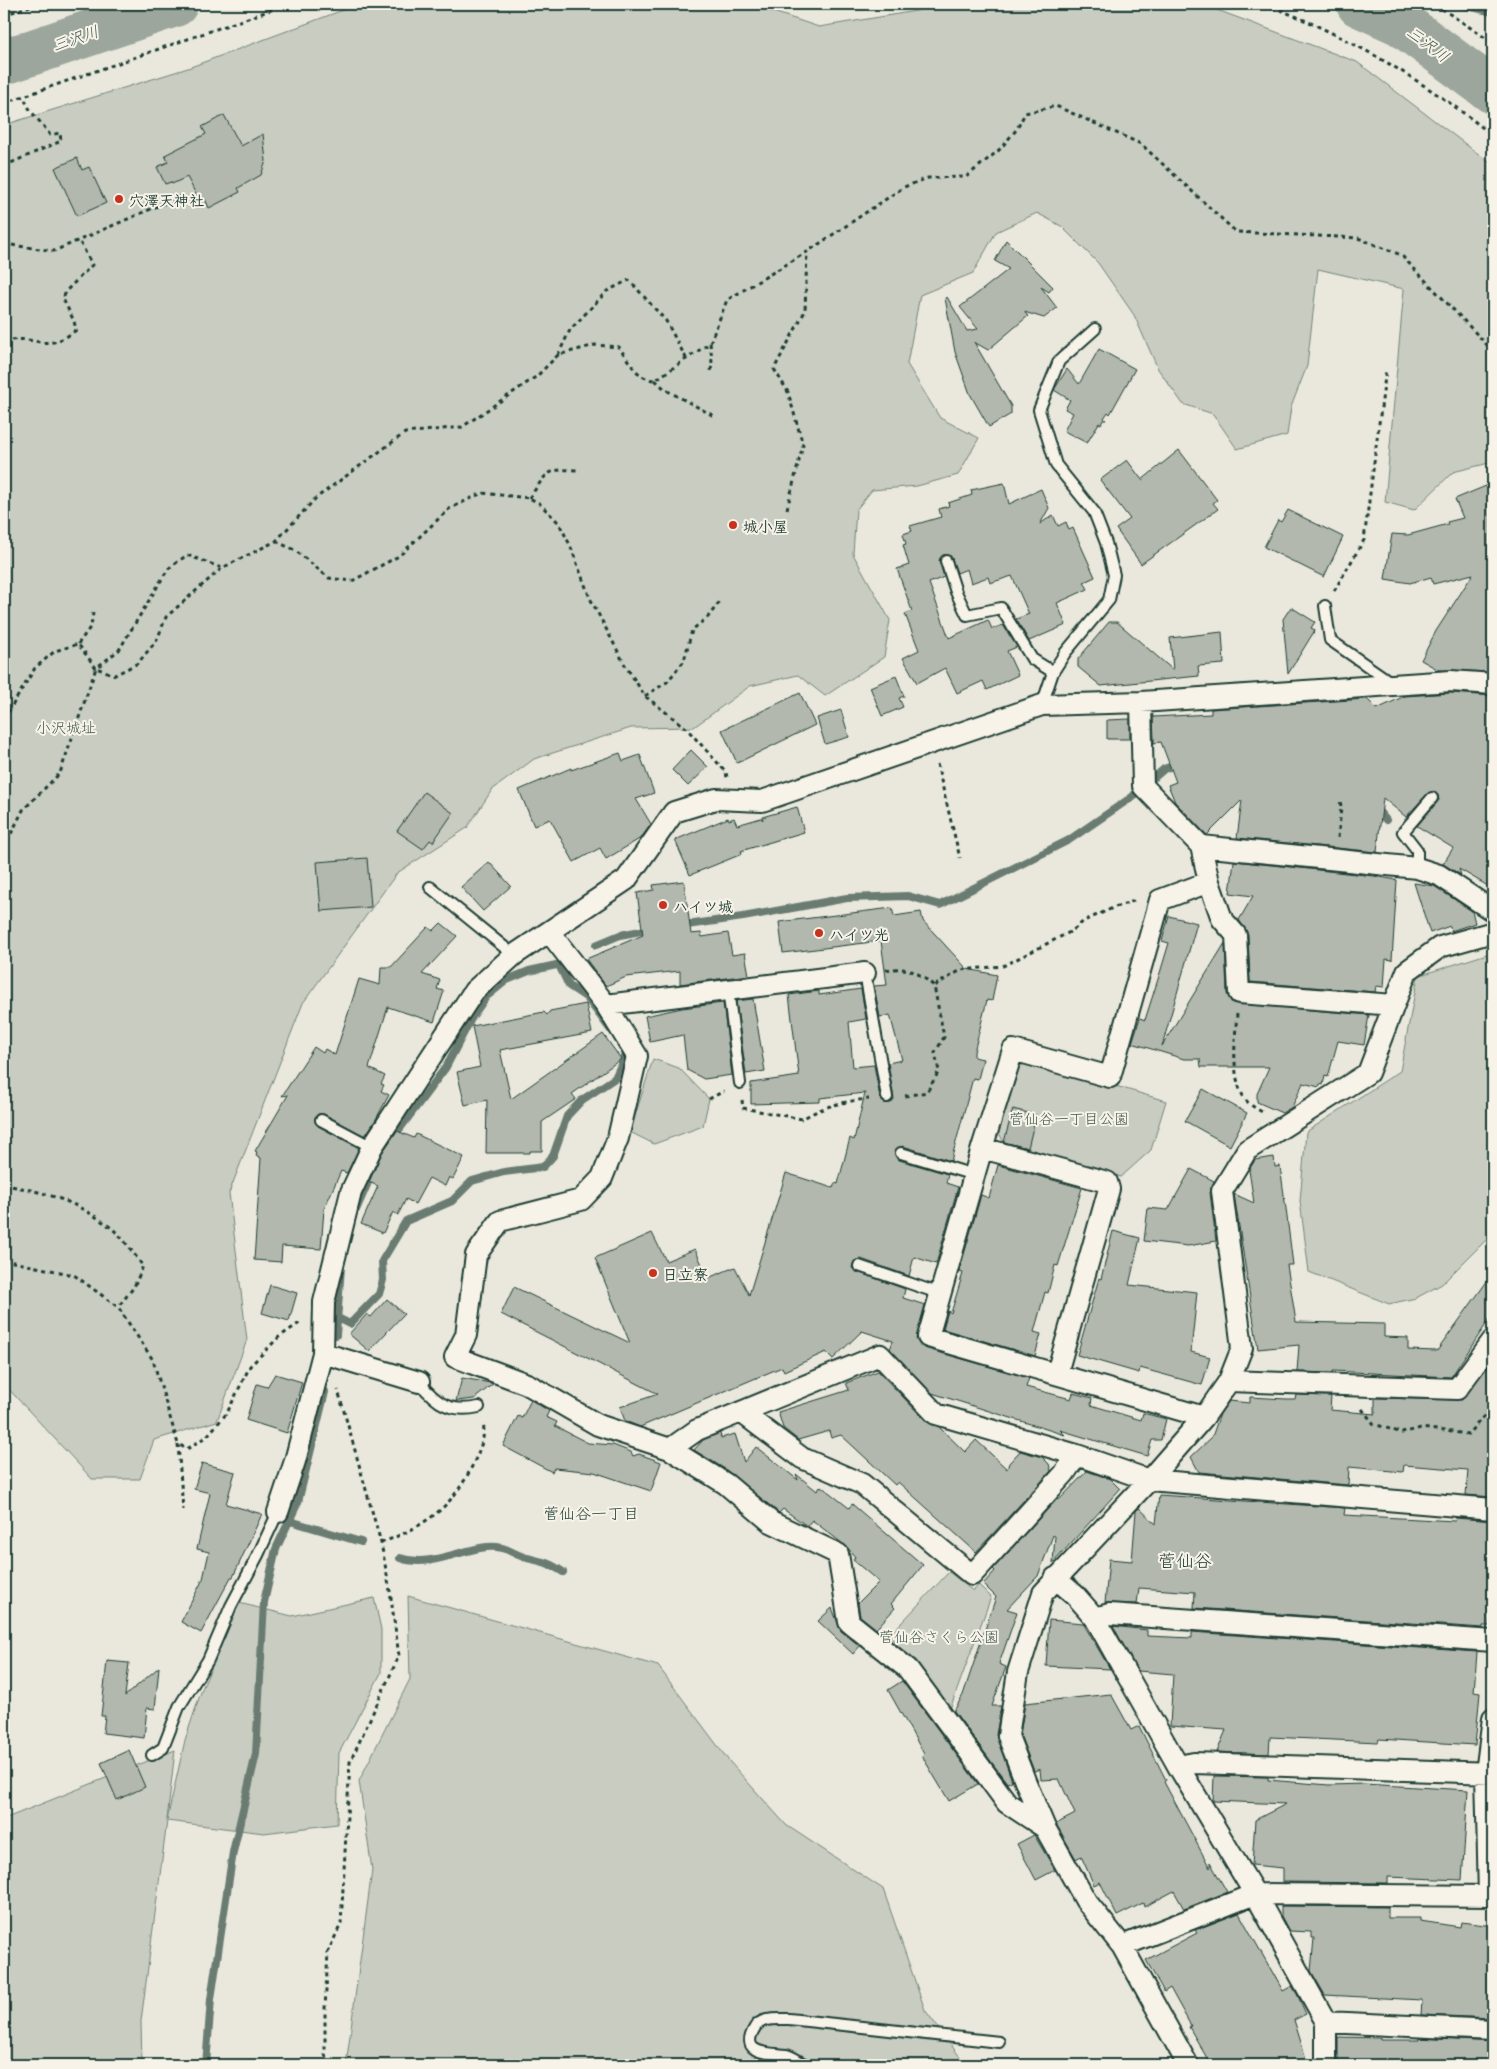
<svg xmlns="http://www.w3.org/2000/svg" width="1497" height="2069" font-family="'Playpen Sans','Klee One',sans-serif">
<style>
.green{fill:#c8ccc1;stroke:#74847a}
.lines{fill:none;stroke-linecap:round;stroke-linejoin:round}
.stream{stroke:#6a7c72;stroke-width:8}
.river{stroke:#9ca69c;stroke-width:46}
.building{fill:#b2b8ae;stroke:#1f3d34}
.lane-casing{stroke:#1f3d34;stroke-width:14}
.street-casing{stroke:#1f3d34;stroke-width:24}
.path{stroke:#1f3d34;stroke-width:3;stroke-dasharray:4 4;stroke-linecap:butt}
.lane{stroke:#f7f3e8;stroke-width:10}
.street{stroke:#f7f3e8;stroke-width:20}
.poi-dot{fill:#c8321e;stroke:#f7f3e8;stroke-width:2}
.labels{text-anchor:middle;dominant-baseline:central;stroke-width:4;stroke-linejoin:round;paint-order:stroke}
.poi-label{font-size:15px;font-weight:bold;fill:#1f3d34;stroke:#f7f3e8;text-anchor:start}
.park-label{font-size:15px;fill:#415a50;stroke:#f7f3e8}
.water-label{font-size:16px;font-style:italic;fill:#445c53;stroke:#f7f3e8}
.neighbourhood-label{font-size:16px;fill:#1f3d34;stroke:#f7f3e8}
.quarter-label{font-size:18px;fill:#1f3d34;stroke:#f7f3e8}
</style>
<rect width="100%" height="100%" fill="#eae8dd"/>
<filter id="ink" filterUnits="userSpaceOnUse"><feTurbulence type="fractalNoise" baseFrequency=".02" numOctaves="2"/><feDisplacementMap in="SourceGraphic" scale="10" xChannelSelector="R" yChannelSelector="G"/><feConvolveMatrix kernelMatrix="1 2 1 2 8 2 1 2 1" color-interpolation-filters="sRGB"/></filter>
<g filter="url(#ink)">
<path class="green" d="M359 4H749L819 27 916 11 940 4H1201L1357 62 1493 165V462L1453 472 1414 510 1385 502 1404 289 1318 269 1307 366 1291 407 1287 435 1237 449 1213 414 1183 404 1158 369 1134 315 1098 263 1061 226 1037 213 996 232 973 273 920 295 907 364 940 418 979 438 958 475 917 486 872 490 856 510 853 554 890 620 884 657 825 696 798 675 750 686 694 727 631 728 534 759 492 790 467 828 397 873 303 1003 229 1193 247 1340 217 1421 154 1440 140 1479H92L4 1384V125L188 68Z
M1493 952V1233L1442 1284 1416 1298 1389 1304 1309 1272 1300 1201 1306 1132 1400 1071 1418 976Z
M653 1059 679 1068 709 1099 703 1126 654 1144 630 1132Z
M1032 1061 1166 1101 1151 1150 1121 1177 1004 1143 997 1129 1018 1067Z
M949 1572 973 1591 979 1585 991 1597 950 1709 925 1673 889 1636Z
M408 1596 658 1666 729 1761 786 1825 883 1889 925 2010 966 2065H346L372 1870 359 1781 410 1679Z
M374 1598 381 1629V1673L339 1753 337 1824 264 1833 167 1821 141 2021 142 2065H4V1819L175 1750 167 1820 185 1740 202 1689 239 1603 292 1616Z"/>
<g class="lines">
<path class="stream" d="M1460 4 1493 12
M1375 807 1386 820
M680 926 743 917 847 898 908 896 940 905 1069 840 1132 797 1164 769 1180 763
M596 945 620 935 651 929
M559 965 569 986 587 998 610 1029
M356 1210 380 1155 446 1067 472 1017 486 997 507 980 529 971 561 964
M338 1318 350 1324 379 1294 383 1280 382 1261 406 1221 452 1201 472 1181 504 1172 543 1167 553 1156 567 1116 582 1100 615 1078 627 1052 624 1048
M336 1335 341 1267
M290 1521 361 1542
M400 1558C429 1568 459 1550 487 1547 505 1545 512 1554 527 1558 544 1562 548 1562 563 1572
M206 2065 211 1999 233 1852 256 1754 264 1602 276 1549 298 1502 325 1392"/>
<path class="river" d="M1359 4 1401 23 1493 91
M4 62 175 4"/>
</g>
<path class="building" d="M224 115 241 146 263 134 266 161 261 175 238 188 240 192 209 208 205 199 200 202 187 177 172 184 171 182 165 184 157 167 168 162 165 155 206 134 202 127Z
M77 158 82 170 89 167 106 203 77 216 55 168Z
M1006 240 1053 287 1049 292 1041 287 1057 308 1044 318 1024 312 1028 316 988 350 974 342 1011 406V414L989 427 970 394 955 352 945 298 947 297 967 331 978 329 960 307 1009 269 995 261Z
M1099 349 1135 369 1110 414 1108 412 1104 418 1106 420H1103L1101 424 1099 423 1087 443 1064 431 1073 413 1065 409 1070 400 1054 390 1067 369 1079 384Z
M1179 450 1217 500 1213 503 1218 509 1141 564 1116 529 1130 519 1100 480 1127 460 1142 480Z
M1004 483 1009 504 1041 489 1049 508 1040 524 1053 515 1058 526 1066 522 1069 530 1073 528 1095 577 1084 582 1088 589 1057 603 1066 625 1029 641 1016 619 1029 614 1012 576 990 583 988 577 971 583 967 569 957 573 951 556 943 555 939 560 944 577 929 583 949 638 988 620 992 629 1003 625 1017 647 1007 651 1018 675 987 690 983 681 957 693 945 668 917 683 903 658 919 650 905 614 912 611 897 569 909 565 903 545 906 544 903 534 912 531 910 526 941 517 939 509 949 506 948 503 972 495 971 490Z
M1493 483V672L1439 670 1421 660 1436 631 1473 574 1433 584 1431 577 1410 583 1385 579 1392 534 1408 535 1448 524 1447 522 1463 518 1455 499Z
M1288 510 1343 537 1324 577 1264 547 1278 520 1281 522Z
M1291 607 1315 622 1311 628 1315 630 1288 674 1283 619Z
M1109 622H1117L1173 670 1170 638 1222 632 1224 664 1198 666 1199 676 1101 686 1078 667V659Z
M896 676 904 696 899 698 903 707 882 716 870 687Z
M800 693 815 725 737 763 722 730Z
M1451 693 1493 696V889L1459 869 1461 875 1443 864 1453 848 1417 826 1439 800 1438 795 1434 791 1427 794 1406 817 1383 798 1377 852 1237 838 1242 800 1207 835 1175 802 1168 785 1176 782 1161 742 1154 743V739L1153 717 1211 714V709L1367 699 1377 709 1405 696Z
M841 710 849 737 825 744 817 718Z
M1130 719V739H1107V720Z
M691 750 708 767 688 786 672 770Z
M620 753 623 761 640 755 654 793 636 799 651 824 641 838 606 859 600 848 574 862 550 819 534 826 519 790 571 768V770Z
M424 792 453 813 433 842 430 840 423 849 397 831Z
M797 807 804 832 741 851 742 854 690 875 675 840 728 818 729 820 734 818 737 825 761 818 763 820 762 817Z
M367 858 371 907 321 911 317 862Z
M1234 861 1374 876 1397 880 1392 960 1386 959 1384 987 1376 986 1375 992 1250 982 1248 934 1239 920 1253 896 1230 893Z
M489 862 511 886 483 911 461 887Z
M684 881 691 934 701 933 702 937 728 933 732 955 745 953 749 975 680 984V971L626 977 606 986 586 959 643 935 637 893 654 890 653 885Z
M1414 883 1434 886 1472 911 1475 923 1451 931 1450 926 1430 933Z
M892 908 894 916 921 912 923 921 967 969 997 975 992 1001 987 1000 974 1052V1057L983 1059 978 1079 973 1078 951 1161 903 1146 897 1148 894 1152 899 1160 948 1174 946 1183 958 1187 936 1264 914 1257 909 1276 861 1259 854 1261 852 1268 857 1272 905 1289 903 1298 925 1305 916 1339 924 1348 1029 1378 1026 1387 1071 1399 1073 1393 1092 1398 1091 1405 1141 1420 1143 1413 1166 1419 1161 1440H1152L1147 1456 1060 1430 1065 1435 932 1393 890 1349 893 1341 862 1331 833 1359 826 1352 784 1371 782 1367 640 1427 625 1421 620 1407 658 1394 501 1314 514 1287 630 1343 595 1258 652 1233 666 1261 695 1249 708 1278 735 1267 749 1295 786 1173 833 1188 835 1183 838 1184 850 1138 854 1140 865 1093 820 1098V1102L751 1104V1083L799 1076 789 995 819 991V995L861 989 866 1019 849 1022 853 1067 874 1065 880 1098 884 1103H891L894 1099 888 1063 902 1060 890 1015 880 1017 874 986 887 985 881 941 783 953 779 922Z
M1169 916 1197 923 1162 1046 1225 943 1227 994 1232 1003 1369 1015 1364 1045 1338 1041 1328 1077 1325 1076 1323 1085 1320 1084 1319 1087 1303 1083 1292 1107 1282 1113 1257 1102V1094L1269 1067H1201L1200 1059H1184L1132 1043 1140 1018 1145 1020 1160 973 1169 943 1162 941Z
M441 923 457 936 422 974 440 980 437 989 444 991 434 1022 388 1007 369 1068 385 1076 381 1084 384 1085 381 1091 389 1095 376 1119 365 1136 324 1114H318L315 1117 318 1126 359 1148 347 1173 341 1171 324 1209 321 1249 282 1246 281 1262 254 1260 261 1158 256 1155 257 1152 255 1151 288 1095 282 1096 314 1047 323 1053 325 1049 335 1055 359 979 380 985 381 967H391L428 927 433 931Z
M753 999 765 1071 746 1074 736 1001Z
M723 1003 732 1075 704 1079 687 1070 683 1035 650 1042 645 1016 682 1008Z
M586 1004 592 1033 500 1050 511 1099 603 1034 621 1059 572 1094 576 1099 542 1122V1151H530V1153H486L487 1100 465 1105 457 1072 480 1067 472 1026 544 1012 547 1015 550 1011Z
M1203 1089 1247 1113 1230 1146 1185 1121Z
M1013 1109 1036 1115 1028 1148 1004 1142Z
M397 1131 414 1138 416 1134 464 1157 453 1179 449 1177 445 1186 429 1178 415 1204 406 1199 398 1215 393 1212 383 1233 361 1224 378 1186 369 1182 382 1153Z
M1274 1157 1275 1167 1280 1166 1286 1209 1293 1265H1287L1296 1322 1384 1324V1337L1408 1338V1350L1437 1351 1493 1273V1314L1451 1377 1333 1371V1373L1297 1372 1299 1345 1258 1349 1234 1194 1254 1203 1249 1170 1255 1160Z
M998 1165 1082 1188 1058 1266 1055 1265 1048 1293 1045 1292 1034 1332 1041 1334 1035 1356 943 1329 948 1311 951 1313 963 1273 959 1272 981 1195 989 1198Z
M1191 1169 1214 1181 1210 1192 1216 1241 1188 1246 1144 1241 1148 1208 1168 1210Z
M1113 1231 1140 1238 1129 1285 1197 1292 1191 1352 1210 1357 1202 1385 1140 1368 1139 1373 1077 1355 1099 1278 1101 1279Z
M270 1285 297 1293 289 1321 262 1313Z
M387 1299 404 1314 369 1351 349 1334 367 1314 371 1317Z
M1488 1366 1493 1370V1497L1466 1495 1468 1470 1404 1465 1403 1472 1349 1467 1348 1485 1199 1472 1191 1457 1212 1437 1220 1414 1229 1401 1250 1403V1397L1286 1399H1295L1296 1395 1331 1396 1330 1410 1375 1414V1398L1462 1400Z
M878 1371 927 1422 939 1427 965 1452 976 1440 1007 1469 1009 1463 1020 1451 1042 1457 1049 1464 1051 1471 976 1552 898 1482 895 1485 841 1435 831 1438 829 1431 798 1440 783 1428 778 1412 849 1390 846 1383Z
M275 1374 302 1382 287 1433 246 1420 257 1384 267 1387Z
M462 1378 491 1383 493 1384 474 1399 456 1401Z
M531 1400 549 1411 546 1417 557 1422 555 1426 588 1443 613 1445 631 1452 633 1456 639 1454 661 1462 651 1491 594 1472 554 1468 552 1472 503 1446 518 1416 522 1418Z
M720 1433 721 1438 735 1434 744 1462 756 1447 798 1480 796 1474 817 1491 821 1486 849 1508 852 1504 923 1565 891 1604 895 1608 876 1629 860 1616 858 1603 879 1582 853 1560 855 1557 847 1547 812 1520 807 1526 783 1509 779 1513 778 1512 725 1469 694 1450 703 1440Z
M202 1463 235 1472 226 1504 262 1514 233 1577H231L201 1633 181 1622 203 1579 209 1552 197 1549 210 1493 194 1489Z
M1087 1471 1110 1479 1120 1489 1053 1563 1055 1536 1053 1535 1038 1576 1007 1609 1017 1612 999 1664 1006 1667 992 1706H1001L996 1735 1012 1781 1007 1783 954 1711 963 1695 996 1597 983 1584 995 1571 993 1569 1058 1498 1059 1500Z
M1159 1495 1345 1508 1344 1515 1455 1521 1456 1518 1493 1521V1590L1490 1626H1483V1628L1194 1608 1195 1592 1139 1588 1137 1604 1105 1603 1109 1559 1132 1561 1136 1511 1139 1508 1156 1524Z
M832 1608 841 1631 860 1646 853 1654 818 1621Z
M1049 1620 1083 1623 1110 1669 1046 1666Z
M1113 1626 1147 1630V1636L1192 1638V1632L1477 1652 1474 1692 1480 1693 1475 1745 1379 1739 1378 1742 1270 1737 1269 1754 1217 1752 1226 1730 1170 1726 1173 1674 1138 1671Z
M107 1661 129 1663 125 1696 159 1667 155 1709 147 1708 144 1738 103 1733 105 1716H101Z
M902 1681 978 1784 949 1801 922 1756 924 1754 888 1690Z
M1111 1694 1131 1730 1139 1726 1166 1780 1164 1782 1210 1868V1862L1227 1892 1184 1909 1174 1891 1144 1907 1143 1903 1117 1916 1100 1882 1094 1885 1081 1856 1076 1859 1056 1824 1075 1814 1059 1779 1041 1780 1040 1769 1034 1771 1020 1735 1025 1703Z
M129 1750 145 1787 117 1800 101 1763Z
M1214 1776 1268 1777V1780L1329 1785 1364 1784 1468 1790 1462 1880 1388 1877V1883L1283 1882V1868L1252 1865 1255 1820 1286 1804 1213 1801Z
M1034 1835 1055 1870 1036 1880 1017 1844Z
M1281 1906 1388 1907V1918H1420V1921L1460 1927 1461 1922 1493 1926V2018L1421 2015 1422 2000 1325 1995 1311 1971 1314 1938H1311V1932L1289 1931 1281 1916Z
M1239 1913 1283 1991 1292 1986 1297 1994 1306 2014 1294 2020 1308 2065H1211L1189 2027 1191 2026 1170 1988 1164 1992 1146 1960 1197 1933 1195 1930Z
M1338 2037 1380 2038V2040H1419V2038L1493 2042V2065H1338Z"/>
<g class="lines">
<g class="lane-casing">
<path id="lane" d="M946 561 956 592 967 615 1001 608 1032 659 1053 672
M1325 606 1330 640 1392 683
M1042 705 1053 672 1065 653 1109 600 1114 575 1106 543 1094 512 1056 465 1039 410 1059 361 1095 329
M1417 868V850L1403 832 1432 798
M430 887 514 955
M865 973 887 1097
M728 989 740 1083
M321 1120 372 1147
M901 1153 974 1175
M859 1266 941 1294
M419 1382C437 1404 450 1413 479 1407
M152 1755 163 1748 179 1707 208 1660 231 1606 258 1555 278 1512
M806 2065C800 2062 792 2056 786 2055 771 2053 739 2055 754 2029 760 2017 777 2019 789 2019L999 2042"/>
</g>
<g class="street-casing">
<path id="street" d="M1141 702 1143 786 1201 846 1209 882 1222 919 1236 935 1239 993 1394 1005
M1201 846 1417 868 1439 875 1493 911
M550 933 606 1005 637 1056 618 1138 602 1178 581 1200 500 1221 476 1255 466 1335 455 1357 527 1384 598 1425 670 1449 697 1430 880 1355 936 1414 1077 1455 1149 1480 1493 1509
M606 1005 865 973
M982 1148 1107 1182 1109 1189 1057 1373
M323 1353 419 1382
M1229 1381 1457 1389 1493 1340
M741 1412 802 1458 862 1484 972 1575 1064 1474 1077 1455
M1204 1417 928 1337 982 1148 1013 1050 1110 1077 1160 900 1209 882
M670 1449 726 1484 771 1522 838 1554 849 1622 908 1669 1007 1803 1045 1828
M278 1512 295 1461 323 1353 324 1302 351 1192 372 1147 474 991 514 955 626 880 674 812 716 799 762 801 1042 705 1141 702 1451 681 1493 684
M1055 1578 1075 1595 1095 1618 1178 1766 1255 1894 1326 2022V2065
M1095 1618 1109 1614 1493 1641
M1178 1766 1194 1763 1493 1773
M1489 1896 1486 1773 1493 1718
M1122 1946 1255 1894 1493 1896
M1326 2022 1493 2030
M1188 2065 1122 1946 1086 1901 1045 1828 1026 1783 1008 1736 1018 1672 1043 1593 1149 1480 1204 1417 1229 1381 1242 1348 1222 1191 1247 1150 1368 1073 1407 971 1440 947 1493 932"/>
</g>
<path class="path" d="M1265 4C1345 34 1427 82 1493 136
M1435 4 1493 43
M4 15 36 4
M4 103 288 4
M4 166 61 141 60 133 50 135C41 121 29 113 24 97
M4 176 8 175 4 178
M4 244 54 251 181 196
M4 342C35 332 44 356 76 330L74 321 63 299 66 291 92 265 79 240
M710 343 712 359 711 373
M558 355 570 330 607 291 629 280 666 321 687 360
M655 380 666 390 714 416
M529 498C547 474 545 468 577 470
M787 509 803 445 788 392 774 369 805 311 807 252
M276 541 296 551 329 578 352 581 399 556 449 509 482 493 529 498 539 503 559 523 570 545 590 598 625 665 645 696 686 728 726 772 727 778
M1334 591 1364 540 1386 369
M78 644 91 626 93 613
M645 696 667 682 684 661 692 630 708 617 721 600
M4 701 8 713
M4 719 35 668 55 651 78 644 96 668 119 650 168 569 187 555 222 568 276 541 316 498 405 433 462 427 537 376 558 355 595 345 619 347C628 359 637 380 655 380L710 343 727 300 807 252 904 187 928 178 966 177 999 150 1017 129 1025 113 1056 106 1141 144 1236 232 1358 238 1401 255 1493 351
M937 764 960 858
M1338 838 1341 808 1340 799
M4 848 23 810 60 773 96 668 115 675 138 663 157 640 166 617 222 568
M886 970C907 966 918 972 934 986
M1237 1014C1235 1038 1229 1089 1251 1105 1255 1108 1260 1111 1265 1113
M905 1096 927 1092 939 1071 935 1053 944 1037 934 986 961 970 1003 966 1072 931 1084 921 1115 907 1137 900
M709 1099 724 1091
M742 1100 743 1108 802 1119C824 1106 844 1101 869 1099
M4 1185C44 1191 78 1202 110 1227 123 1237 133 1253 143 1266L134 1287 118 1307
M4 1260 74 1275 118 1307 153 1360 178 1444 187 1449 207 1436 227 1413 250 1366 279 1337 301 1322
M1362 1409 1374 1424 1402 1433 1421 1428 1468 1434 1493 1406
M178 1444 183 1510
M381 1543C427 1525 454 1507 475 1460 480 1449 486 1435 483 1423
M328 2065 325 2054V2009L328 1952 341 1924 350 1762 399 1656 390 1591 381 1543 338 1390"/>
<use href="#lane" class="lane"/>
<use href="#street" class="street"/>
</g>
</g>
<g class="poi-dot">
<circle cx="119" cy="199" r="5"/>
<circle cx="733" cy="525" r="5"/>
<circle cx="663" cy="905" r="5"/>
<circle cx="819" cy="933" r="5"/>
<circle cx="653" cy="1273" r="5"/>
</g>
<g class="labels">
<g class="poi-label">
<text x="129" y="199">穴澤天神社</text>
<text x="743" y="525">城小屋</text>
<text x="673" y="905">ハイツ城</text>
<text x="829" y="933">ハイツ光</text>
<text x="663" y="1273">日立寮</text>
</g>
<g class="park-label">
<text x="66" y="726">小沢城址</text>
<text x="1069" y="1117">菅仙谷一丁目公園</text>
<text x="939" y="1635">菅仙谷さくら公園</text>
</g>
<g class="water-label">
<text transform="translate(75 37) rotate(-19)">三沢川</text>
<text transform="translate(1429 43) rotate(37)">三沢川</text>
</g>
<g class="neighbourhood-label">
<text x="591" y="1512">菅仙谷一丁目</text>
</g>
<g class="quarter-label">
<text x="1185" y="1559">菅仙谷</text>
</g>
</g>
<rect width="1497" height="2069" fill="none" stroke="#f7f3e8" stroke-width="20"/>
<rect x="10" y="10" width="1477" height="2049" fill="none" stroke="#1f3d34" stroke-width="2" filter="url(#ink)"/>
</svg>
